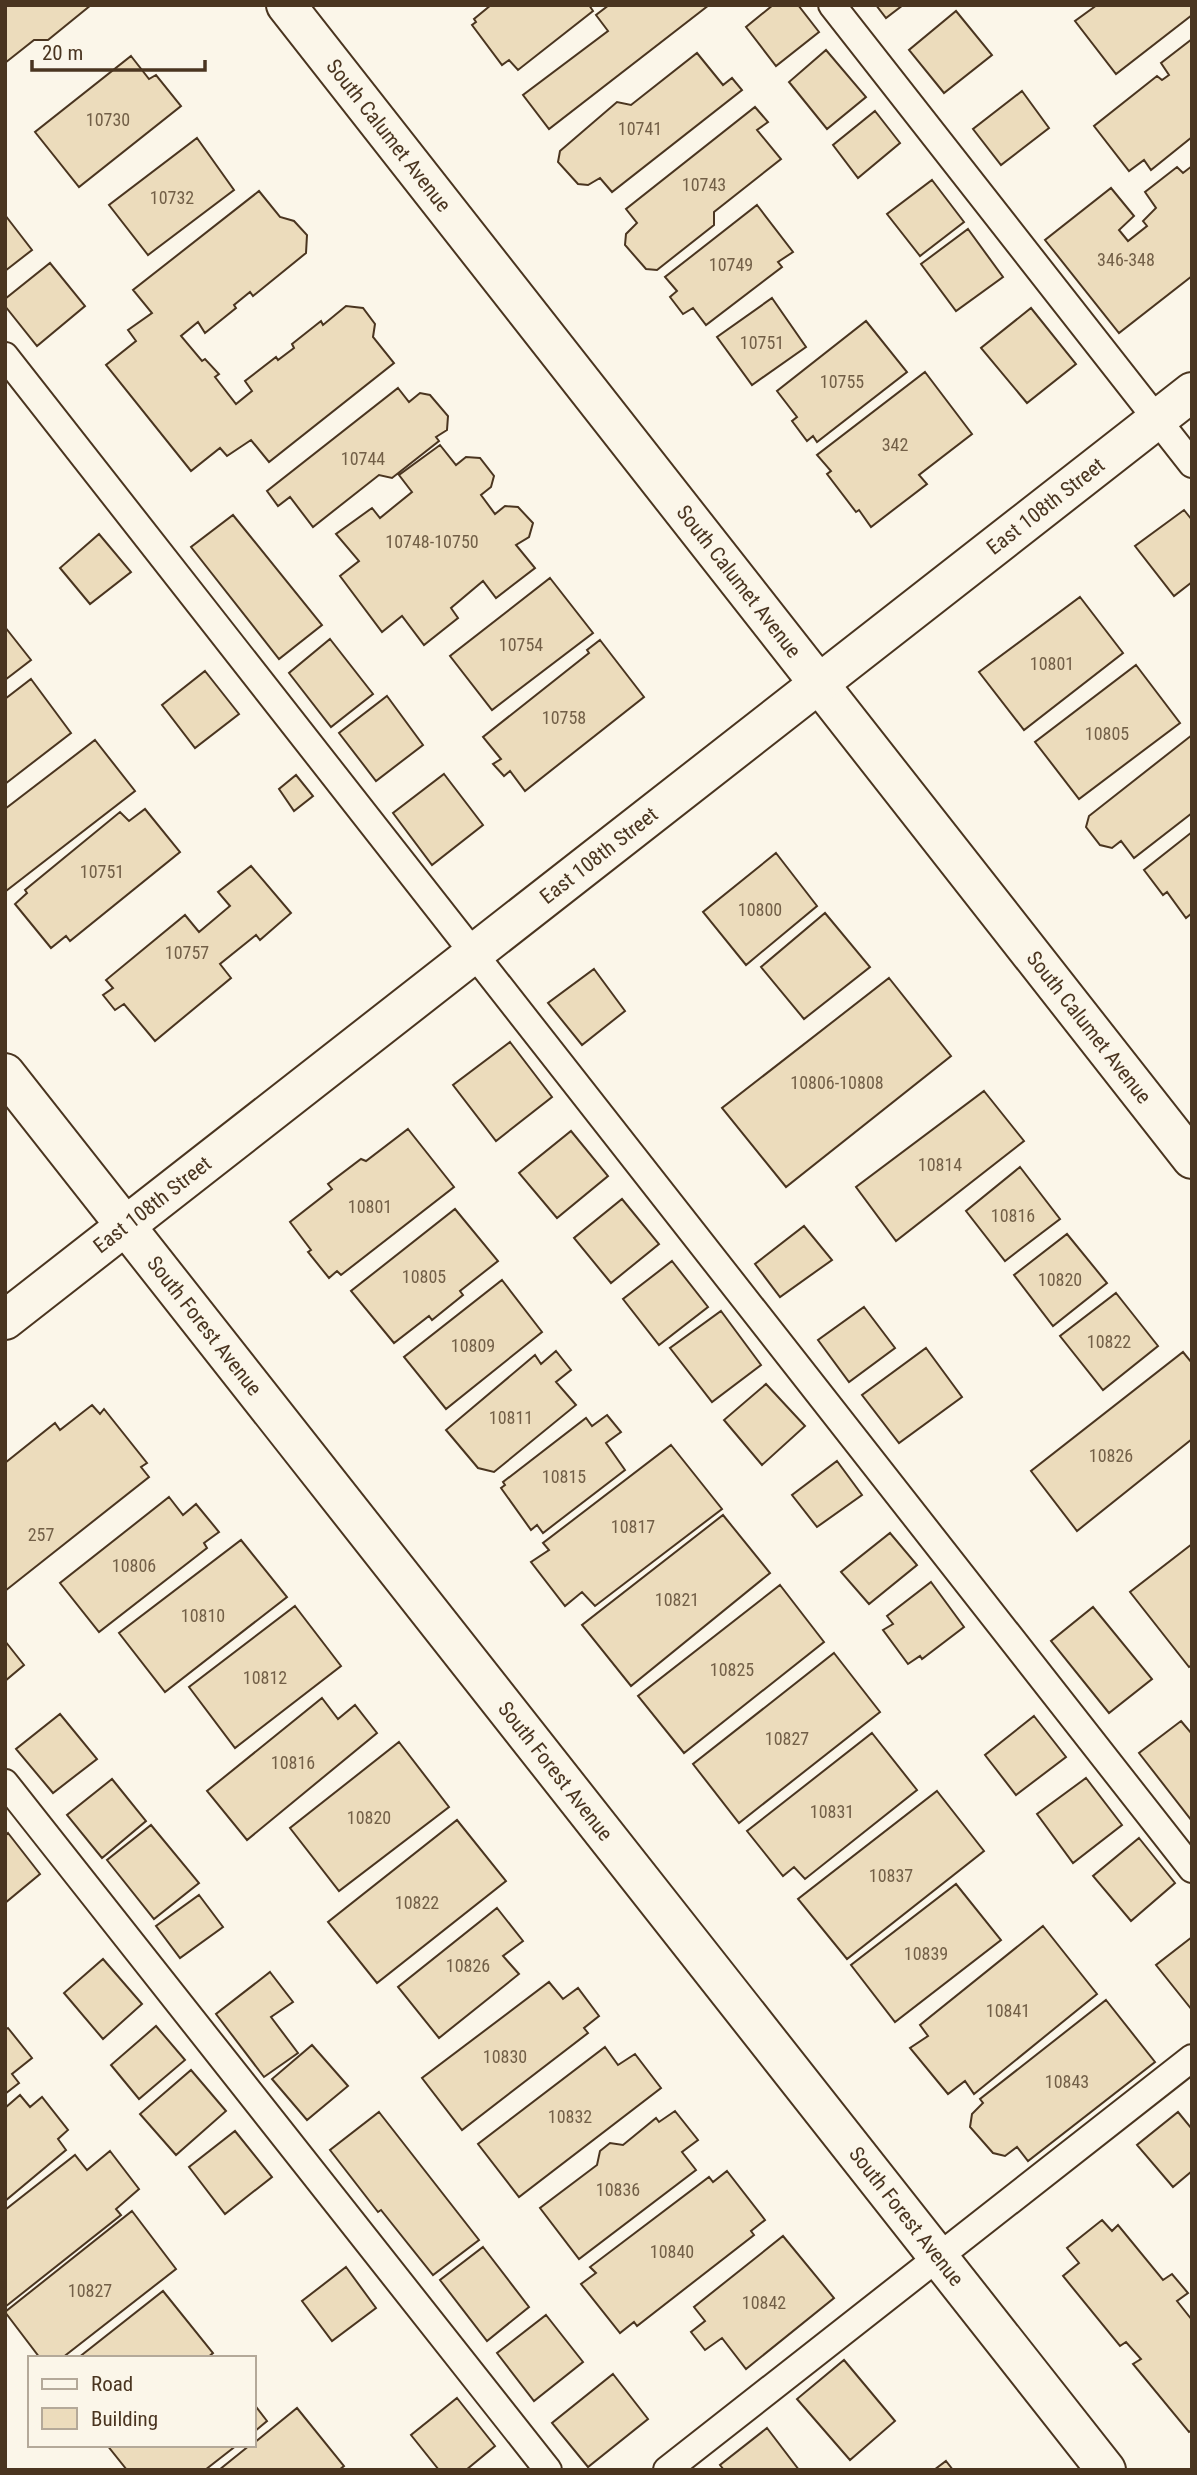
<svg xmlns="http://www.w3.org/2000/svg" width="1197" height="2475" font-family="'Roboto Condensed',sans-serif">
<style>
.building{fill:#ecdcbc;stroke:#4a3520;stroke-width:2}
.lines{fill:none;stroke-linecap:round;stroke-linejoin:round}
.lane-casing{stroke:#4a3520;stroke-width:30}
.street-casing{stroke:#4a3520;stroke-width:42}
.lane{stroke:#fbf6e9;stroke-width:26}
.street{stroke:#fbf6e9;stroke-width:38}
.labels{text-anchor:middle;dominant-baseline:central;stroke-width:5;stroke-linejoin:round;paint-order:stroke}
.number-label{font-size:18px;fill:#725f47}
.street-label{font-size:21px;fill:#4a3520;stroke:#fbf6e9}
</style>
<rect width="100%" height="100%" fill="#fbf6e9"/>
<path class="building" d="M5 5H91L48 40H34L5 63Z
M491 5H589L593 11 518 70 509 60 502 65 472 25 476 22 474 19Z
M609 5H709L549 129 523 95 608 31 596 15Z
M773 5H798L819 32 776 66 746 27Z
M876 5H903L886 18Z
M1097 5H1192V15L1116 74 1075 21Z
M956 11 992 55 944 93 909 50Z
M1192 39V137L1151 170 1144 160 1129 171 1094 126 1157 76 1162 80 1169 75 1161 63Z
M826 50 866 97 827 129 789 82Z
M697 53 723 85 732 78 742 90 612 192 600 178 588 185 578 184 558 162 560 151 617 102 631 105Z
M131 56 149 79 156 75 181 106 79 187 35 132Z
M1022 91 1049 128 1001 165 973 129Z
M755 107 768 122 757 130 781 159 714 212V225L657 270 646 269 625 245 626 234 637 223 626 209Z
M875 111 900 143 858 178 833 145Z
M197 138 234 190 148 255 109 205Z
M1192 166V276L1119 333 1045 240 1111 188 1134 216 1119 230 1128 241 1147 226 1143 221 1156 208 1145 192 1177 167 1183 173Z
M932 180 964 222 920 256 887 214Z
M259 191 280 217 294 221 307 235 306 253 253 296 250 292 234 305 236 308 205 333 198 322 181 336 202 361 205 359 219 374 215 377 236 404 252 391 245 381 276 357 278 360 294 348 292 344 321 321 323 325 346 306 363 308 375 324 373 337 394 363 269 462 251 440 227 456 220 448 191 471 106 365 136 341 128 330 152 313 133 290Z
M757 205 793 252 778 262 782 267 706 325 693 308 683 314 670 297 677 291 665 277Z
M5 215 32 250 5 271Z
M968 229 1003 277 956 311 921 264Z
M50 263 85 306 37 346 5 306V299Z
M772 298 806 347 752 385 717 337Z
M1031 308 1076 364 1027 403 981 348Z
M866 321 907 372 817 442 813 436 807 441 792 421 797 417 777 391Z
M925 372 972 434 919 475 927 484 871 527 859 510 856 512 827 474 831 471 817 455Z
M398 388 409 402 420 393 430 395 448 416 447 430 436 437 439 441 392 478 379 475 313 527 290 497 278 506 267 491Z
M440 445 456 465 466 457 480 458 494 476 491 487 481 495 495 514 505 506 518 507 533 523 529 537 516 545 535 568 496 598 483 581 451 608 458 618 424 645 402 616 382 632 340 576 359 561 336 534 372 508 380 518 412 492 399 475Z
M1184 510 1192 520V582L1174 596 1135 546Z
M233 515 322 625 279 659 191 547Z
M99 534 131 572 90 604 60 568Z
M550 578 593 633 492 710 450 656Z
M1080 597 1123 653 1024 730 979 672Z
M5 627 31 660 5 680Z
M330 639 373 694 331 727 289 673Z
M600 640 644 697 525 791 510 771 504 776 493 764 501 759 483 737 589 653 587 650Z
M1136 665 1180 723 1079 799 1035 742Z
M205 671 239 714 195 748 162 705Z
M31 679 71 733 5 784V699Z
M387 696 423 745 376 781 339 733Z
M1192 735V813L1134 858 1121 841 1112 848 1100 845 1086 827 1089 816Z
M95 740 135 791 6 891 5 809Z
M444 774 483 825 432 865 393 813Z
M296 775 313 796 294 811 279 789Z
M145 809 180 852 70 941 66 936 51 948 15 904 27 893 25 890 120 812 129 821Z
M1192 832V913L1186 918 1167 892 1163 895 1144 870Z
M776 853 817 906 746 965 703 912Z
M251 866 291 913 260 940 256 935 220 964 231 978 155 1041 124 1004 115 1010 103 995 113 988 106 980 185 915 199 932 230 906 218 892Z
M825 913 870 967 804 1019 761 967Z
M594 969 625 1011 582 1045 548 1003Z
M889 978 951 1056 786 1187 722 1108Z
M510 1042 552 1097 496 1141 453 1085Z
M984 1091 1024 1141 896 1241 856 1187Z
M408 1129 454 1187 341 1275 337 1271 329 1278 308 1252 311 1250 290 1222 332 1189 328 1184 361 1159 366 1161Z
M571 1131 608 1176 557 1218 519 1173Z
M1020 1167 1060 1219 1005 1261 966 1211Z
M622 1199 659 1244 611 1283 574 1238Z
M455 1209 498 1261 460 1291 463 1295 432 1320 429 1316 394 1343 351 1291Z
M804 1226 832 1260 780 1297 755 1264Z
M1067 1234 1107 1283 1053 1326 1014 1275Z
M672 1261 708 1307 659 1345 623 1299Z
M502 1280 542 1332 446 1409 404 1357Z
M1116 1293 1158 1346 1103 1390 1060 1336Z
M864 1307 895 1348 849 1382 818 1340Z
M721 1311 761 1365 712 1402 670 1348Z
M926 1348 962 1397 899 1443 862 1395Z
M556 1351 571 1370 556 1382 576 1405 494 1472 478 1468 446 1430 535 1355 541 1364Z
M1183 1352 1192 1363V1439L1077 1531 1031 1471Z
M766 1384 805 1426 762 1465 724 1420Z
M92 1405 100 1414 104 1409 147 1463 141 1467 149 1477 5 1591V1463L55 1423 60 1430Z
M607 1415 621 1432 606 1443 625 1470 543 1533 537 1525 531 1530 501 1488 505 1485 503 1482 586 1418 592 1426Z
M671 1445 722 1509 595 1606 582 1592 565 1606 531 1562 549 1550 543 1543Z
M837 1461 862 1495 817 1527 792 1495Z
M169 1497 183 1515 196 1504 219 1532 204 1543 207 1548 99 1632 60 1583Z
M723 1515 770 1573 631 1686 582 1625Z
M890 1533 917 1565 869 1604 841 1572Z
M241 1540 287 1597 165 1692 119 1633Z
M1192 1544V1665L1189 1667 1130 1592Z
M931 1582 964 1627 922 1659 920 1656 908 1664 883 1630 893 1624 887 1616Z
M780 1585 824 1642 684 1753 638 1696Z
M295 1606 341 1666 235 1748 189 1687Z
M1093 1607 1152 1679 1109 1713 1051 1641Z
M5 1641 24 1665 5 1681Z
M834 1653 880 1712 739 1823 693 1764Z
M322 1698 338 1719 355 1705 377 1733 247 1840 207 1791Z
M60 1714 97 1759 53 1793 16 1749Z
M1034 1716 1066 1757 1016 1795 985 1755Z
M1181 1721 1192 1734V1821L1139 1753Z
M872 1733 917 1790 805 1879 794 1867 783 1876 747 1831Z
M399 1742 449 1807 339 1891 290 1828Z
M1086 1778 1122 1825 1073 1863 1037 1814Z
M112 1779 146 1821 102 1858 67 1815Z
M937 1791 984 1851 847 1959 798 1899Z
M457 1820 506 1881 377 1983 328 1922Z
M151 1825 199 1883 154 1919 107 1860Z
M8 1833 40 1874 5 1903V1836Z
M1139 1838 1175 1883 1131 1921 1093 1876Z
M956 1884 1001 1940 895 2022 851 1965Z
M199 1895 223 1927 180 1958 156 1926Z
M497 1908 523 1941 503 1956 519 1974 439 2038 398 1987Z
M1043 1926 1097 1994 974 2094 965 2081 948 2094 910 2048 928 2036 920 2025Z
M1192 1937V2010L1156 1965Z
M103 1959 142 2004 103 2039 64 1993Z
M270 1972 293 2002 271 2017 298 2053 264 2077 216 2014Z
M549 1982 563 1999 578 1988 599 2016 584 2028 588 2033 462 2130 422 2078Z
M1106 2000 1155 2062 1028 2161 1017 2147 1005 2156 993 2153 970 2127 972 2114 983 2103 980 2099Z
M156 2026 185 2060 139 2099 111 2065Z
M8 2028 32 2058 12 2074 19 2083 5 2094V2030Z
M312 2045 348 2086 307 2120 272 2079Z
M605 2047 618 2065 635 2054 661 2088 519 2197 478 2144Z
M191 2070 226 2111 176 2155 140 2114Z
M20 2095 30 2107 42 2097 68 2130 58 2139 66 2150 5 2201V2108Z
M675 2111 698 2140 682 2152 696 2170 579 2259 540 2208 597 2165 600 2151 610 2143 623 2145 656 2118 659 2122Z
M379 2112 479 2240 433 2275 381 2210 378 2212 330 2150Z
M1178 2112 1192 2129V2171L1173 2187 1137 2145Z
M235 2131 272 2177 225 2214 189 2167Z
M110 2151 139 2189 116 2209 121 2215 5 2307V2210L75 2155 87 2170Z
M727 2171 765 2220 751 2231 754 2235 637 2326 634 2322 620 2333 581 2284 596 2273 590 2267 709 2177 713 2182Z
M132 2211 176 2269 62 2358H40L5 2312Z
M1102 2220 1112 2231 1118 2225 1163 2280 1172 2274 1188 2293 1177 2301 1192 2320V2430L1189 2432 1133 2364 1141 2359 1126 2342 1120 2346 1063 2276 1079 2263 1067 2248Z
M783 2236 834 2298 746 2369 722 2338 705 2350 691 2332 705 2321 694 2307Z
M483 2247 529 2307 487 2341 440 2280Z
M346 2267 376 2308 332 2341 302 2301Z
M163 2291 213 2353 207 2358H78Z
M546 2315 583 2362 534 2401 497 2353Z
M844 2360 895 2421 850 2460 797 2399Z
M613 2374 648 2419 588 2467 552 2423Z
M457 2398 495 2446 466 2470H439L411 2435Z
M254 2404 267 2421 254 2432Z
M297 2408 344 2466 339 2470H219L250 2445H254V2443Z
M767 2428 799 2470H724L720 2465Z
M107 2445H237L205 2470H127Z
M946 2461 953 2470H934Z"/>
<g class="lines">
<g class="lane-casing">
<path id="lane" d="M832 5 1192 464
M5 356 1192 1869
M5 1783 548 2470
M667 2470 1192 2058"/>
</g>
<g class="street-casing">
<g id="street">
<path id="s1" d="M286 5 1192 1159"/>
<path id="s2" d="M5 1073 1106 2470"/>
<path id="s3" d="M5 1320 1192 392"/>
</g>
</g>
<use href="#lane" class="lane"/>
<use href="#street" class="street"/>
</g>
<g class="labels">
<g class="number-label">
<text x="108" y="119">10730</text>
<text x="640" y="128">10741</text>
<text x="704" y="184">10743</text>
<text x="172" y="197">10732</text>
<text x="1126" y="259">346-348</text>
<text x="731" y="264">10749</text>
<text x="762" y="342">10751</text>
<text x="842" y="381">10755</text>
<text x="895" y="444">342</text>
<text x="363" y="458">10744</text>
<text x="432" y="541">10748-10750</text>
<text x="521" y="644">10754</text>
<text x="1052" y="663">10801</text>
<text x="564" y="717">10758</text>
<text x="1107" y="733">10805</text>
<text x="102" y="871">10751</text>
<text x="760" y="909">10800</text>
<text x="187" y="952">10757</text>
<text x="837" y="1082">10806-10808</text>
<text x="940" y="1164">10814</text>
<text x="370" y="1206">10801</text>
<text x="1013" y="1215">10816</text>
<text x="424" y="1276">10805</text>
<text x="1060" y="1279">10820</text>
<text x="1109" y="1341">10822</text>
<text x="473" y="1345">10809</text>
<text x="511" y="1417">10811</text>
<text x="1111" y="1455">10826</text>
<text x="564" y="1476">10815</text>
<text x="633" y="1526">10817</text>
<text x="41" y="1534">257</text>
<text x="134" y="1565">10806</text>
<text x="677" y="1599">10821</text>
<text x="203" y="1615">10810</text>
<text x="732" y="1669">10825</text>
<text x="265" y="1677">10812</text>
<text x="787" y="1738">10827</text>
<text x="293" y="1762">10816</text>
<text x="832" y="1811">10831</text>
<text x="369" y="1817">10820</text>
<text x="891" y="1875">10837</text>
<text x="417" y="1902">10822</text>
<text x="926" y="1953">10839</text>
<text x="468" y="1965">10826</text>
<text x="1008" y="2010">10841</text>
<text x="505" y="2056">10830</text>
<text x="1067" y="2081">10843</text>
<text x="570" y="2116">10832</text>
<text x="618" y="2189">10836</text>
<text x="672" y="2251">10840</text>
<text x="90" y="2290">10827</text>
<text x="764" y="2302">10842</text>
</g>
<g class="street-label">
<text stroke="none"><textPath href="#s1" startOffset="166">South Calumet Avenue</textPath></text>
<text stroke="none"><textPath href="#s3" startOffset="1321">East 108th Street</textPath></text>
<text stroke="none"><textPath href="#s1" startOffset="733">South Calumet Avenue</textPath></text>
<text stroke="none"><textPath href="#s3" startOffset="754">East 108th Street</textPath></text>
<text stroke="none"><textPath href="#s1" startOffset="1300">South Calumet Avenue</textPath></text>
<text stroke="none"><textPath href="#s3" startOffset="187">East 108th Street</textPath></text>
<text stroke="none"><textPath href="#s2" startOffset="322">South Forest Avenue</textPath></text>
<text stroke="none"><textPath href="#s2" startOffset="889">South Forest Avenue</textPath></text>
<text stroke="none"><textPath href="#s2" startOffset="1456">South Forest Avenue</textPath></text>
</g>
</g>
<rect width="1197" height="2475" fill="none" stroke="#4a3520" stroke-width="14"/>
<rect x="28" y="2356" width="228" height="91" fill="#fbf6e9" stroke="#b4a999" stroke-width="2"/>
<rect x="42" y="2379" width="35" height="10" fill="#fbf6e9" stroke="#b4a999" stroke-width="2"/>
<text x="91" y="2391" font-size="21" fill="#4a3520">Road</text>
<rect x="42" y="2408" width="35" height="21" fill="#ecdcbc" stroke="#b4a999" stroke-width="2"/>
<text x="91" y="2426" font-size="21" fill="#4a3520">Building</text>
<path d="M32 60v10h173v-10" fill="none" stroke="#4a3520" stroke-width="3.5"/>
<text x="42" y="60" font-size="21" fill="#4a3520" stroke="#fbf6e9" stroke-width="5" paint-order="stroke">20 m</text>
</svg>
